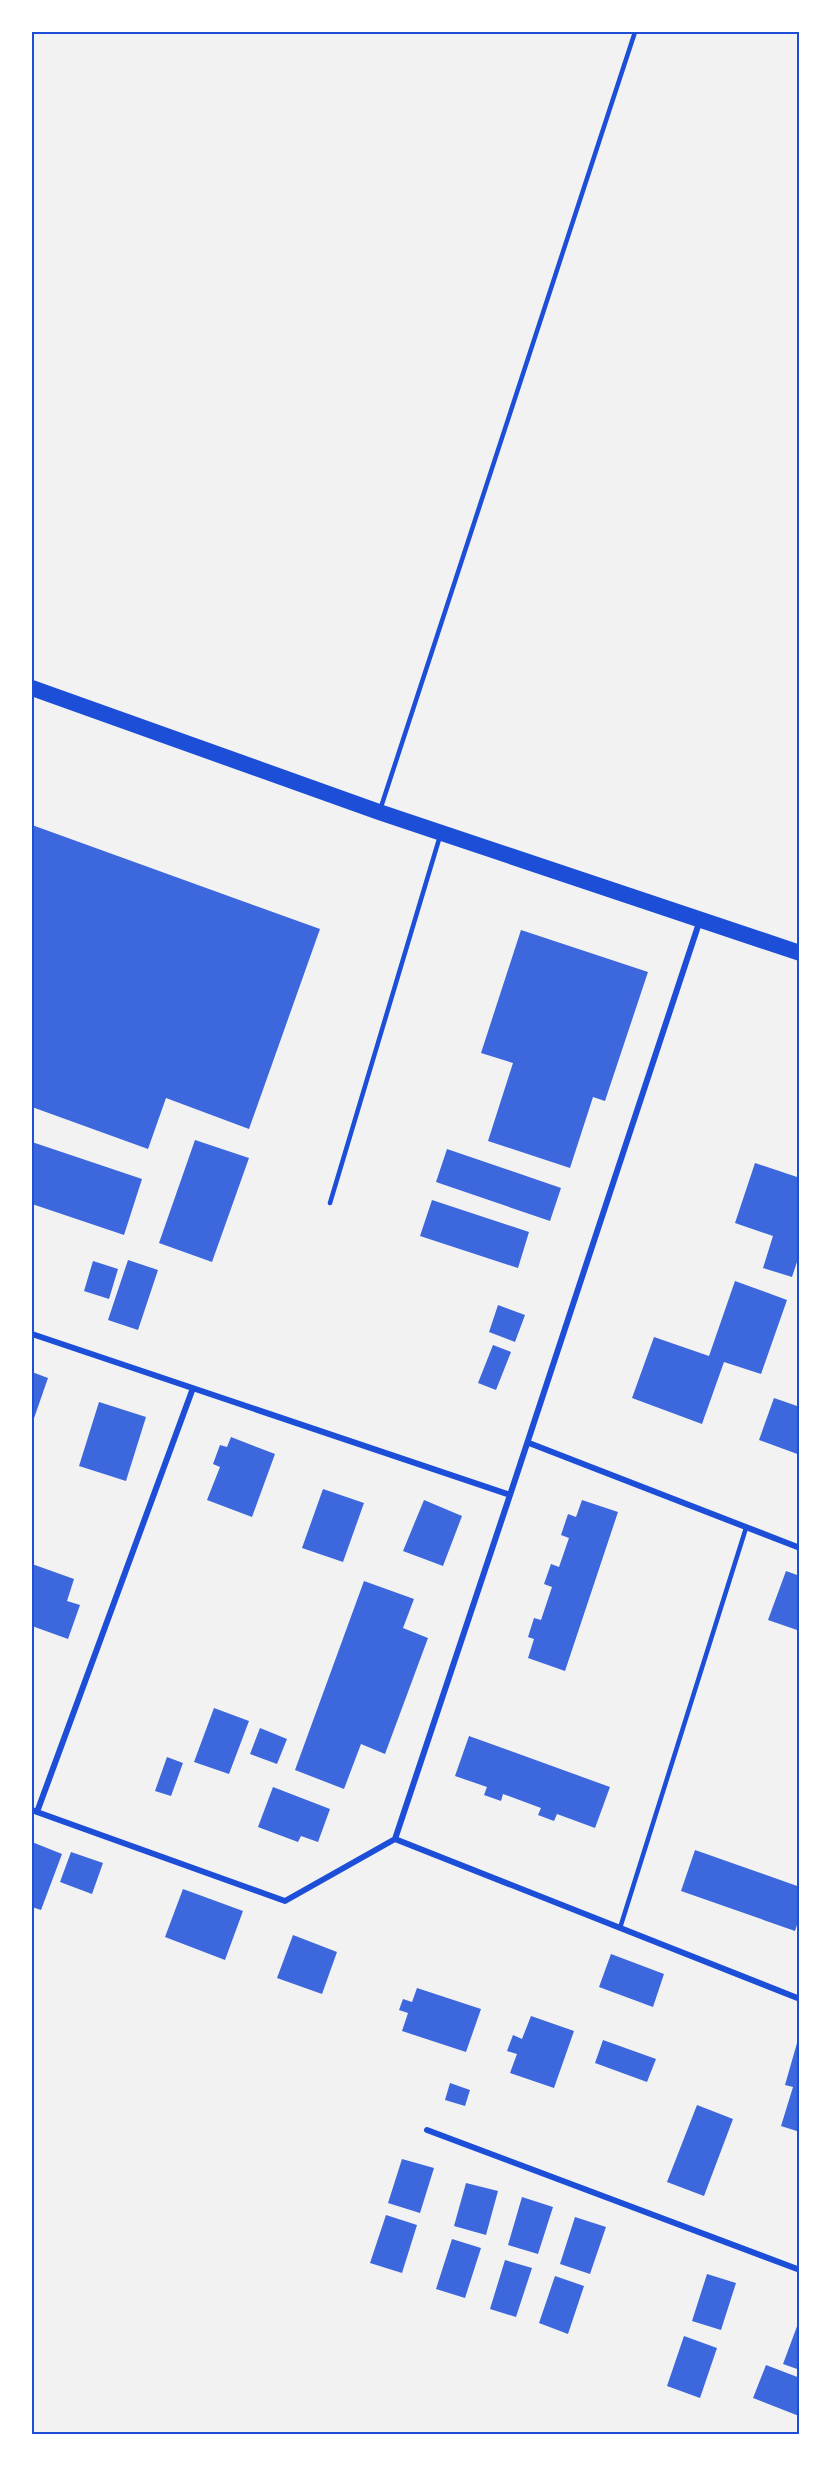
<svg xmlns="http://www.w3.org/2000/svg" width="831" height="2466" font-family="'Roboto Serif',serif">
<style>
.building{fill:#3d67dc}
.lines{fill:none;stroke-linecap:round;stroke-linejoin:round}
.service{stroke:#1d4ed8;stroke-width:4.5}
.minor{stroke:#1d4ed8;stroke-width:6}
.trunk{stroke:#1d4ed8;stroke-width:16}
.neatline{fill:none;stroke:#1d4ed8;stroke-width:2}
</style>
<rect width="100%" height="100%" fill="#f2f2f2"/>
<path class="building" d="M32 825 320 929 249 1129 166 1098 148 1149 32 1107Z
M521 930 648 972 605 1101 593 1097 570 1168 488 1141 513 1063 481 1053Z
M195 1140 249 1158 212 1262 159 1243Z
M32 1142 142 1179 124 1235 32 1204Z
M447 1149 561 1188 550 1221 436 1182Z
M755 1163 800 1178V1253L792 1277 763 1268 773 1236 735 1223Z
M432 1200 529 1232 518 1268 420 1236Z
M128 1260 158 1270 138 1330 108 1320Z
M93 1261 118 1269 109 1299 84 1291Z
M735 1281 787 1300 761 1374 724 1362 702 1424 632 1398 654 1337 709 1356Z
M498 1305 525 1315 515 1342 489 1332Z
M493 1345 511 1352 496 1390 478 1383Z
M32 1372 48 1378 32 1424Z
M774 1398 800 1407V1455L759 1440Z
M99 1402 146 1417 126 1481 79 1466Z
M231 1437 275 1454 252 1517 207 1500 220 1467 213 1464 220 1445 227 1447Z
M323 1489 364 1503 343 1562 302 1548Z
M424 1500 462 1516 443 1566 403 1551Z
M582 1500 618 1512 565 1671 528 1658 534 1639 528 1637 534 1618 541 1620 552 1587 544 1584 551 1564 559 1567 569 1538 561 1535 568 1514 576 1517Z
M32 1564 74 1579 67 1601 80 1605 68 1639 32 1626Z
M786 1571 800 1576V1631L768 1620Z
M364 1581 414 1599 403 1628 428 1638 385 1754 361 1744 344 1789 295 1770Z
M214 1708 249 1721 229 1774 194 1762Z
M260 1728 287 1739 277 1764 250 1754Z
M469 1736 610 1787 595 1828 557 1814 554 1821 538 1815 541 1808 503 1794 501 1801 484 1795 487 1787 455 1776Z
M167 1757 183 1763 171 1796 155 1791Z
M273 1787 330 1809 318 1842 301 1836 298 1842 258 1827Z
M32 1842 62 1854 41 1910 32 1907Z
M695 1850 800 1887V1916L795 1931 681 1891Z
M71 1852 103 1863 92 1894 60 1882Z
M183 1889 243 1911 225 1960 165 1937Z
M293 1935 337 1952 322 1994 277 1978Z
M611 1954 664 1974 653 2007 599 1987Z
M417 1988 481 2009 466 2052 402 2031 408 2013 399 2010 403 1999 412 2002Z
M531 2016 574 2031 554 2088 510 2073 517 2054 507 2051 513 2035 522 2039Z
M799 2036H800V2132L781 2126 793 2087 785 2085Z
M603 2040 656 2059 647 2082 595 2063Z
M450 2083 470 2090 465 2106 445 2100Z
M697 2105 733 2119 704 2196 667 2182Z
M402 2159 434 2168 420 2213 388 2203Z
M466 2183 498 2191 486 2235 454 2226Z
M522 2197 553 2207 538 2254 508 2245Z
M386 2215 417 2225 402 2273 370 2263Z
M575 2217 606 2227 590 2274 560 2264Z
M452 2239 481 2248 465 2298 436 2289Z
M505 2260 532 2268 516 2317 490 2309Z
M707 2274 736 2283 721 2330 692 2321Z
M555 2276 584 2286 568 2334 539 2323Z
M799 2321H800V2370L783 2364Z
M684 2336 717 2348 700 2398 667 2386Z
M766 2365 800 2378 799 2416 753 2398Z"/>
<g class="lines">
<path class="service" d="M380 810 635 32
M330 1203 440 836
M620 1928 746 1528"/>
<path class="minor" d="M32 1334 510 1495 395 1839 285 1901 37 1812
M529 1443 800 1548
M510 1495 700 920
M32 1810 37 1812 193 1388
M395 1839 800 1999
M427 2130 800 2270"/>
<path class="trunk" d="M32 688 379 812 800 953"/>
</g>
<rect width="831" height="2466" fill="none" stroke="#ffffff" stroke-width="66"/>
<rect x="33" y="33" width="765" height="2400" class="neatline"/>
</svg>
